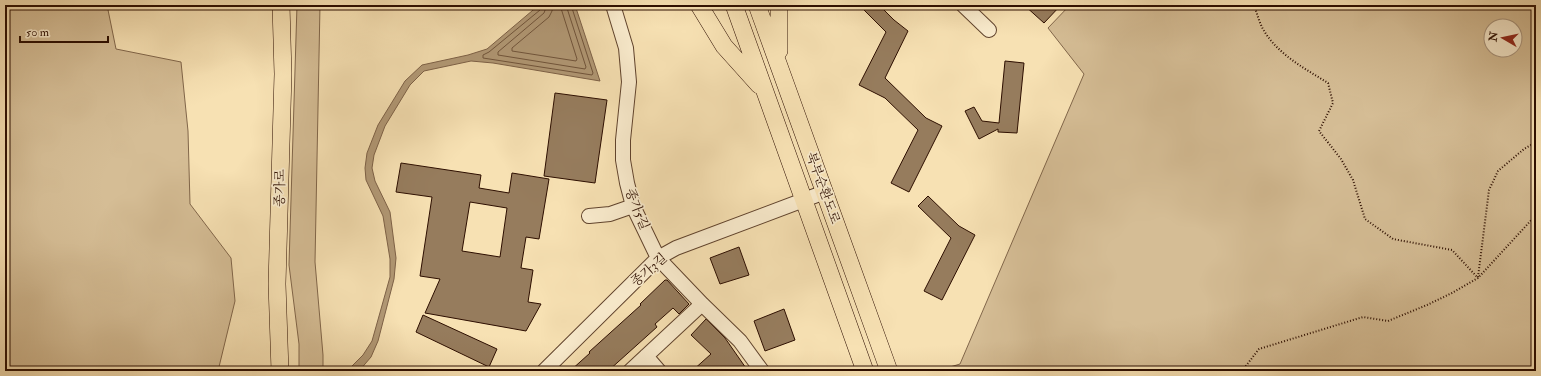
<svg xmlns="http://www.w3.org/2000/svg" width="1541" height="376" font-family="'IM FELL Double Pica','Noto Serif KR',serif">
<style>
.green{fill:#d5bd95;stroke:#81664a;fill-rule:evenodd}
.water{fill:#b29976;stroke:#7d6147}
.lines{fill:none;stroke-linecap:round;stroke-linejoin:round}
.shore{stroke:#70543b;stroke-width:1}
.building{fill:#967c5d;stroke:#2d0e00;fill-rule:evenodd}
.minor-casing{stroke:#60432d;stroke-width:16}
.major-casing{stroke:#2d0e00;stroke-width:18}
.path{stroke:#2d0e00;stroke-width:2;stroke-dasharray:1 2;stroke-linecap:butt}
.minor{stroke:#faecce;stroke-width:14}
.major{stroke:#f7e1b3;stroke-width:17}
.labels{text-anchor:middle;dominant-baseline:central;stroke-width:3.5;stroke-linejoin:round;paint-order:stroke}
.street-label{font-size:13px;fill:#2d0e00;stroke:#faecce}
</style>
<rect width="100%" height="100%" fill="#f7e1b3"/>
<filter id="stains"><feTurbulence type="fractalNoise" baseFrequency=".005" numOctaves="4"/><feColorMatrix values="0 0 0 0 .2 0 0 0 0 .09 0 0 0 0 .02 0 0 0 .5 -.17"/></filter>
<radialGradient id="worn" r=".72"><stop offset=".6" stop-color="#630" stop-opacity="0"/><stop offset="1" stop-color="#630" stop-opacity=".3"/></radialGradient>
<path class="green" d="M5 5H107L116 49 181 62 188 131 190 204 231 258 235 301 218 371H5Z
M297 5H320L315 262 323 355V371H299V344L289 265Z
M1070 5H1536V371H937L960 364 1084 74 1048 28ZM1491 26H1515V50H1491Z"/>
<path class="water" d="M539 5H575L600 81 493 63 471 61 424 71 410 85 385 126 374 155 372 168 375 181 390 212 396 258 394 279 378 341 371 357 359 371H347L363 355 372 341 390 277V259L383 216 366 180 365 168 367 153 378 125 405 81 422 65 468 55 487 49Z"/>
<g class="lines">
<path class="shore" d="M542 5 540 10 489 52 483 55V58L592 75 593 73 571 5
M547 5 544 13 498 52V55L585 69 586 67 566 5
M553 5 552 11 549 17 512 48V51L576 61 577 59 560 5"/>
</g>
<path class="building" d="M859 5H879L894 20 908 31 885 78 926 118 942 126 909 192 891 183 918 130 885 98 859 85 886 32Z
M1024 5H1061L1044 23Z
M1005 61 1024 63 1017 133 998 132V129L979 139 965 111 974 107 982 121 999 123Z
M555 93 607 100 595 183 544 176Z
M401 163 481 175 479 188 509 193 512 173 549 179 539 239 526 237 521 268 533 270 528 302 541 304 526 331 425 313 440 279 420 276 432 197 396 192ZM470 202 507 208 500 257 462 251Z
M928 196 959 226 975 235 942 300 924 291 951 238 918 206Z
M739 247 749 275 720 284 710 258Z
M665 280H667L689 304 679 314 673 308 655 324 657 327 608 371H570L590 353 589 352 641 305 640 304Z
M784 309 795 340 765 351 754 321Z
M423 315 497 349 489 367 416 332Z
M706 319 725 338 748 371H692L711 354 691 335Z"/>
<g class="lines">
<g class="minor-casing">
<path id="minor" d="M613 5 626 48 629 82 623 140V160L627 183 633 206 658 258 702 304 740 341 762 371
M963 5 989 30
M589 216 610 214 633 206
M646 356 659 371
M544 371 658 258 676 248 825 192
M630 371 702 304"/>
</g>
<g class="major-casing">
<path id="major" d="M699 5 724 46 759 85
M734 5 865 371
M757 5 889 371
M779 5V51
M280 371 277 284 283 74 281 5"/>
</g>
<path class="path" d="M1254 5C1257 13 1259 22 1263 29 1277 54 1304 68 1328 83L1333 103 1319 131 1341 159 1353 180 1365 219 1393 239 1452 250 1478 278
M1478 277 1489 190 1498 171 1524 149 1536 142
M1242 371 1259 349 1363 317 1388 321 1427 305 1452 293 1478 278 1536 215"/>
<use href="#minor" class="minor"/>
<use href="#major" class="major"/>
</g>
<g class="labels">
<g class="street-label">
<text transform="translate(280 188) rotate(-89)">종가로</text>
<text transform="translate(823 188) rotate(70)">북부순환도로</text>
<text transform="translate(637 209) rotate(68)">종가5길</text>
<text transform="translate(649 270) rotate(-41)">종가3길</text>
</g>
</g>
<rect width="1541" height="376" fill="none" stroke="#f7e1b3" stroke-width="20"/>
<rect x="6" y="6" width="1529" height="364" fill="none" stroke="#2d0e00" stroke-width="2"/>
<rect x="10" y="10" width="1521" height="356" fill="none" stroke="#2d0e00"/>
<g transform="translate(1503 38) rotate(279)"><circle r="19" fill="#faecce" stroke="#a8937c"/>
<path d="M0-3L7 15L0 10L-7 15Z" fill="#8f2418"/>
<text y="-6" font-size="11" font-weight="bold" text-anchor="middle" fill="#2d0e00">N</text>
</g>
<path d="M20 36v6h88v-6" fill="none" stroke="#2d0e00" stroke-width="2"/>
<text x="26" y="36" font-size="12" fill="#2d0e00" stroke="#faecce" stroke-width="3" paint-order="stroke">50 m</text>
<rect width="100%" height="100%" filter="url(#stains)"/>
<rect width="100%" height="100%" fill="url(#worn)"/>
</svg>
